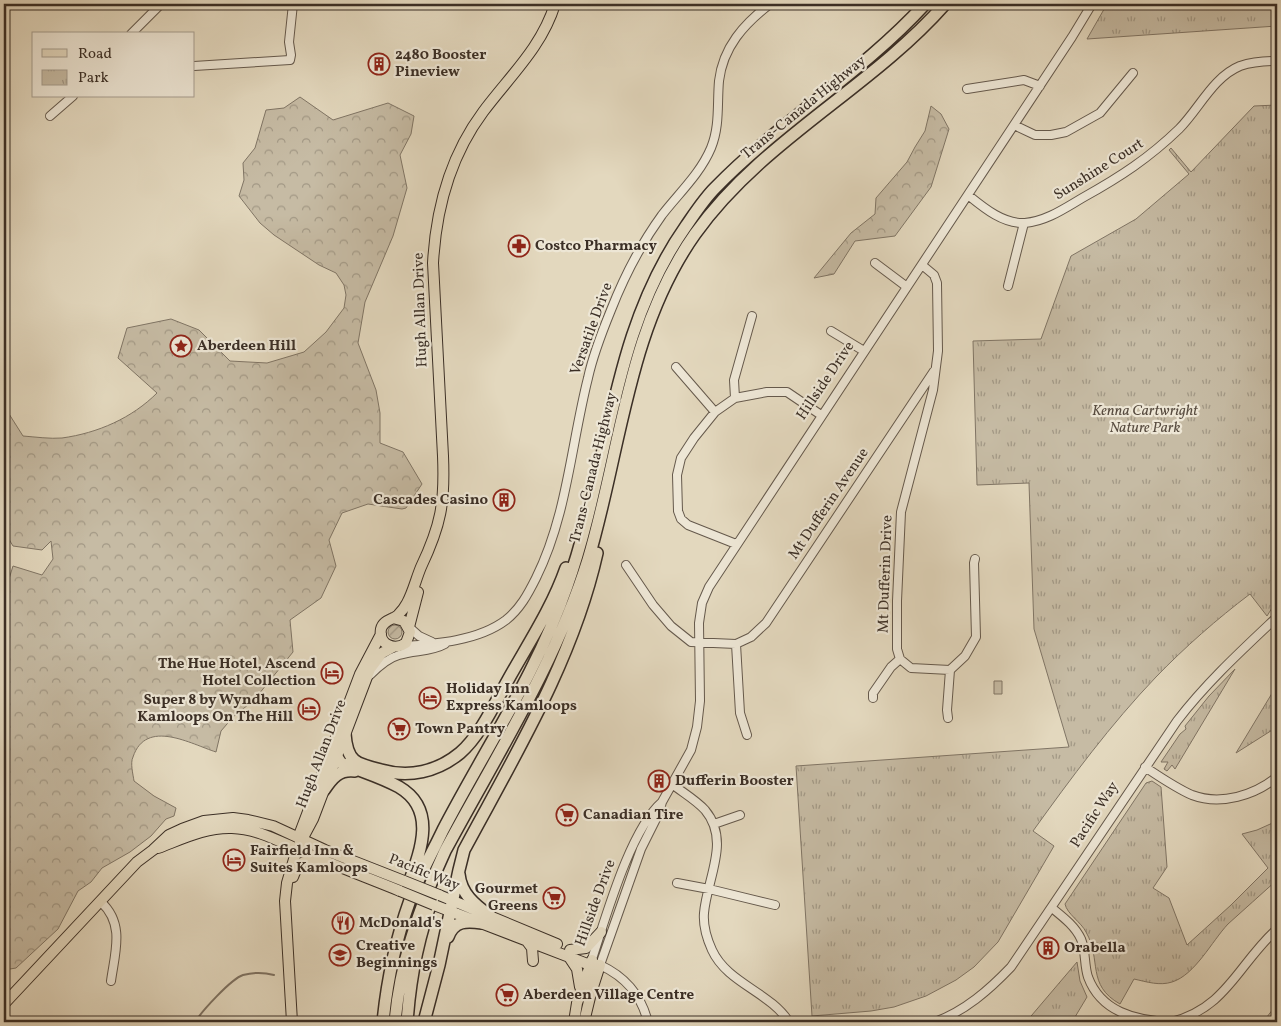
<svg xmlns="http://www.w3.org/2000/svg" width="1281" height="1026" font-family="Vollkorn,serif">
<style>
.grass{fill:#c6bba4;stroke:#807565}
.forest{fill:url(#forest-crowns);stroke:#807565}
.park{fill:url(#park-tufts);stroke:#807565}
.garden{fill:url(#garden-furrows);stroke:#807565}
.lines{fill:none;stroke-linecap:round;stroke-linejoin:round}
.stream{stroke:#7e7262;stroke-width:2}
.minor-casing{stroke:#65594c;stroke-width:10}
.major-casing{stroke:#3b2f26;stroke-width:12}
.highway-casing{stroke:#3b2f26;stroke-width:14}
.minor{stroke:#ede6d5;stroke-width:8}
.major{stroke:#e3d8be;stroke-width:10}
.highway{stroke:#e3d8be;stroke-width:11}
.major-bridge-casing{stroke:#3b2f26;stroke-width:12;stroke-linecap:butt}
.major-bridge{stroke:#e3d8be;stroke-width:10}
.labels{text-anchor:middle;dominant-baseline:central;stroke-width:4.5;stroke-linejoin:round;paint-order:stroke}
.poi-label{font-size:15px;font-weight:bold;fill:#3b2f26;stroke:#ede6d5;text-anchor:start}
.street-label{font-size:15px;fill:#3b2f26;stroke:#ede6d5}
.park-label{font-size:15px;font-style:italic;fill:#574b3f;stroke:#ede6d5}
</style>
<defs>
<pattern id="forest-crowns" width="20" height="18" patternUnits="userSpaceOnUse" patternTransform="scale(1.25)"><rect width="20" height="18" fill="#c6bba4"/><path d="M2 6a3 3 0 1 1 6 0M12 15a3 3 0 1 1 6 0" fill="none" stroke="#a29885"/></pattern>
<pattern id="park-tufts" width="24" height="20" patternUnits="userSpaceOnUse" patternTransform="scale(1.25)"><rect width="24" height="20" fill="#c6bba4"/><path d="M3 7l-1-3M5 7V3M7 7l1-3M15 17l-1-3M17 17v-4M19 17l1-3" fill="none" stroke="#a29885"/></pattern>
<pattern id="garden-furrows" width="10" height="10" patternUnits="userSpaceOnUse" patternTransform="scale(1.25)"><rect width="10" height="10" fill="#c6bba4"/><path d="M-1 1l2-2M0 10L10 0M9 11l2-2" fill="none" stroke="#a29885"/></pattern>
</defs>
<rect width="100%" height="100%" fill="#e3d8be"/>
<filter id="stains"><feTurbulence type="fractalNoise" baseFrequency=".004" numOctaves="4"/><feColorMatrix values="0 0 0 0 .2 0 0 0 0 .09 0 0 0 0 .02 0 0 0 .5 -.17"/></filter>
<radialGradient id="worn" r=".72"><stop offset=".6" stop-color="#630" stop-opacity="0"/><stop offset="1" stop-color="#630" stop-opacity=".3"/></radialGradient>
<path class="grass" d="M994 681H1002V694H994Z"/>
<path class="forest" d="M300 97 333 120 388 103 414 116 411 134 400 155 407 188 393 236 365 302 358 343 376 390 380 413V443L403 452 422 484 406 508 402 509 368 504 342 513 329 540 336 566 321 598 290 620 293 652 254 700 233 717 221 731 216 752C191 744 146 718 133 757 130 763 133 774 134 781L154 796 176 808 174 816 166 819 151 836 130 852 102 868 91 882 78 891 58 929 16 968 4 970V595L13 566 42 575 53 559 51 541 42 550 13 546 4 531V406L23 436C36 437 50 439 62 438 98 433 132 418 157 393L118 358 127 328 171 319 199 330 230 361 267 363 304 352 326 332 344 308 346 295 344 285 336 273 319 265 274 235 260 223 239 196 244 180 243 163 255 148 266 110 284 108Z
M931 106 941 114 949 129 931 187 895 236 855 241 834 274 814 278 851 233 875 214 876 198 907 162 915 147 925 131Z"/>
<path class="park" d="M1107 4H1277V26L1087 39Z
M1277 105V600L1267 616 1250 594C1217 619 1185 647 1156 677 1111 724 1071 778 1033 831L1054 846 998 942 974 967 956 980 926 996 894 1007 871 1011 812 1016 796 766 1069 747 1034 629 1029 483 977 485 973 341 1041 339 1071 256 1136 219 1189 174 1169 150 1171 148 1191 172 1254 106Z
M1235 669 1175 769 1172 765 1167 771 1164 769 1168 762H1161L1180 734 1186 729 1185 726 1209 696Z
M1277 685V727L1236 753Z
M1152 781 1161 787 1167 867 1153 888 1169 898 1187 945 1231 905 1268 868 1242 834 1257 830 1277 821V880C1261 895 1244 909 1228 924 1212 941 1195 975 1172 982 1160 986 1147 982 1134 979L1120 1004C1086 985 1102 960 1086 932 1081 922 1067 914 1065 904L1146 783Z
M1077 962 1080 981 1087 997 1072 1022H1026Z
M1277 1004V1022H1263Z"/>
<path class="garden" d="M388 632a7 7 0 1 1 14 0a7 7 0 1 1-14 0Z"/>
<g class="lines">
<path class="stream" d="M195 1022C202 1011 231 979 243 975 254 972 263 972 274 975"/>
<g class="minor-casing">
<path id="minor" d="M131 34 161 4
M194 66 290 60 291 55 289 42 293 4
M967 89 1024 80 1040 86
M50 116 73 96
M1014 125 1035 135H1051L1066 132 1100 113 1133 73
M968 195C984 208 1003 224 1025 223 1047 221 1065 208 1084 197 1120 177 1149 158 1179 129 1199 109 1213 77 1240 66 1252 62 1265 61 1277 61
M875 263 907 287
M922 265 934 275 937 283 938 351 933 390 901 512 897 601V649L900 659 911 668 950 670 965 656 976 637 974 563 975 559
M1008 286 1024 223
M831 331 864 351
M676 367 715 412
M735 398 734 380 752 316
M736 544 688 525 681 519 678 511 677 475 681 458 694 438 715 412 735 398 767 392H787L821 415
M626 565 653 605 671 626 691 642 736 644 751 637 766 623 934 371
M410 628 419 636 432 642
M736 644 740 713 747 735
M403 646C436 644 478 641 506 620 520 609 528 594 536 578 567 516 571 445 588 378 593 355 602 332 611 310 624 277 641 244 662 215 679 193 700 174 711 148 720 126 717 104 719 81 723 47 744 24 770 4
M370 675C378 667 388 658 399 655 415 650 431 652 445 644
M873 698V693L891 667 900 659
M948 718 947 710 950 670
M1145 767C1160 777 1176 788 1192 795 1221 806 1255 795 1277 777
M672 784C682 792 696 800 705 810 731 841 707 878 704 913 703 925 707 939 712 950 727 983 770 992 789 1022
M714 824 740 815
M677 883 709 889 775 905
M101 902C125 924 115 952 111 981
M1052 908C1063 917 1075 926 1081 939 1086 951 1084 965 1088 977 1101 1012 1135 1020 1168 1022
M592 959C606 917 630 830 662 802
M648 1022C641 995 626 977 600 965L641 849 659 813 662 802 691 750 697 727 700 701 699 623 702 603 709 587 1072 37 1092 4
M935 1022C965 1011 989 990 1011 967L1177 721C1207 682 1242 650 1277 617
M1171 1022C1227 1008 1238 964 1277 929"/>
</g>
<g class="major-casing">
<path id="major" d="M393 618 404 621 410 632 406 643C395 651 378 645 381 629 383 620 392 620 398 615 401 612 405 607 407 603 413 592 416 579 421 567 441 525 445 503 443 456L433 263C436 209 451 155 483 112 509 77 542 47 555 4
M409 627 418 592
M298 838 360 674 381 634
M158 848C182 839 206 827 232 828 259 829 280 842 304 852 336 866 368 878 400 891
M293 877C298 863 304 859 319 860
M439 895 557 944
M434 905 590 965H600
M526 940 532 948 533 961
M570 950 586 948 601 932
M569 957 577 969 580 987
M4 1004 137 862 153 850 169 835 182 829 204 821 233 818 248 820 273 826 325 850 404 881
M292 1022 285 901 287 883 297 849 313 819 370 669 382 653 393 647
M574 1022 577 1003 592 960
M584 1022 591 993 600 965"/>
</g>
<g class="highway-casing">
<path id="highway" d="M345 734C347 762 356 764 381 770 409 778 437 772 460 753 480 736 495 703 508 680 528 644 552 608 566 568
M333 745 337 757 341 763C360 771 381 777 399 787 440 811 418 857 406 891
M324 790C332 778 339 769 355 771
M459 874C461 894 475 905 490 916
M448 937C454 920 467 921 482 923
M383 1022C387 981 396 939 410 900 419 876 432 853 443 830 485 749 537 673 567 586 610 465 610 334 686 226 695 213 704 199 715 188 780 121 862 73 925 4
M395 1022C400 962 420 905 445 851 496 756 556 663 588 560 621 450 627 330 695 234 762 140 870 89 945 4
M407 1022C410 979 418 936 434 895
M424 1022 439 965 459 870 464 850C515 755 573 660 597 553"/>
</g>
<use href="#minor" class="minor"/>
<use href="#major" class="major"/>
<use href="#highway" class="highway"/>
<g class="major-bridge-casing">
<path id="major-bridge" d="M404 881 439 895
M400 891 434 905"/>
</g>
<use href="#major-bridge" class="major-bridge"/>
</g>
<defs>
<g id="building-ring" transform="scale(1.125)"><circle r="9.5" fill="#ede6d5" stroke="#8f2418" stroke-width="1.5"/><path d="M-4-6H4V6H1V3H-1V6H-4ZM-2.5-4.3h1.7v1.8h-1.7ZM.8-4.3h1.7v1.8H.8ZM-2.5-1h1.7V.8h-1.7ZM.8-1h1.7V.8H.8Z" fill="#8f2418"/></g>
<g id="pharmacy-ring" transform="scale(1.125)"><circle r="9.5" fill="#ede6d5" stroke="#8f2418" stroke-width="1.5"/><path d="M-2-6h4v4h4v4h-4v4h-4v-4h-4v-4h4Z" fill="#8f2418"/></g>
<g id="sight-ring" transform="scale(1.125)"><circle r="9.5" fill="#ede6d5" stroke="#8f2418" stroke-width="1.5"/><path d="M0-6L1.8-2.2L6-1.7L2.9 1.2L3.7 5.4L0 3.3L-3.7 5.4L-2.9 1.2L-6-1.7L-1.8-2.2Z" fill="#8f2418"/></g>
<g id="hotel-ring" transform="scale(1.125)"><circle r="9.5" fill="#ede6d5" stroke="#8f2418" stroke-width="1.5"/><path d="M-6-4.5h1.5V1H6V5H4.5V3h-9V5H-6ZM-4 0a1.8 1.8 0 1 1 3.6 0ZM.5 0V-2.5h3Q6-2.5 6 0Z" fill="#8f2418"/></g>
<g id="supermarket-ring" transform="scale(1.125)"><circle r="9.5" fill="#ede6d5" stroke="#8f2418" stroke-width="1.5"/><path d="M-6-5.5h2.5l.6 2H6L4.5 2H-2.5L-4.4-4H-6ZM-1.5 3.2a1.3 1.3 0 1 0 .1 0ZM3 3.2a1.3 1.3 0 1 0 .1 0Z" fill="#8f2418"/></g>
<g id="restaurant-ring" transform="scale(1.125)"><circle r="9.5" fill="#ede6d5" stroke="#8f2418" stroke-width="1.5"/><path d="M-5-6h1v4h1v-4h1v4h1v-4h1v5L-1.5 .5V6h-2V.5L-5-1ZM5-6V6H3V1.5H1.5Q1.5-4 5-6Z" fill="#8f2418"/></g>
<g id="school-ring" transform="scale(1.125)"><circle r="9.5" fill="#ede6d5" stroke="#8f2418" stroke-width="1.5"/><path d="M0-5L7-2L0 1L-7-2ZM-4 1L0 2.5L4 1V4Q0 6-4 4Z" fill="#8f2418"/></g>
</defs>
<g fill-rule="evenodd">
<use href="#building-ring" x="379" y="64"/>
<use href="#pharmacy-ring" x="519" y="246"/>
<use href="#sight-ring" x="181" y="346"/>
<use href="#building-ring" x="504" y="500"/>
<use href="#hotel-ring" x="332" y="673"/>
<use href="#hotel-ring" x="430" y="698"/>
<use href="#hotel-ring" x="309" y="709"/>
<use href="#supermarket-ring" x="399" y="729"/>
<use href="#building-ring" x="659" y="781"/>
<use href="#supermarket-ring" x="567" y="815"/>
<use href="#hotel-ring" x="234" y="860"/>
<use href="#supermarket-ring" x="554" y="898"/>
<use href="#restaurant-ring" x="343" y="923"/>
<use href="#building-ring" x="1048" y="948"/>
<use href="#school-ring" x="340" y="955"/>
<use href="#supermarket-ring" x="507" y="995"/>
</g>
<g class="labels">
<g class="poi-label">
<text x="395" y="55">2480 Booster<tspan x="395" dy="17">Pineview</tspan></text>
<text x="535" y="246">Costco Pharmacy</text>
<text x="197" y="346">Aberdeen Hill</text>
<text x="488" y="500" text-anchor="end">Cascades Casino</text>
<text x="316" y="664" text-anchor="end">The Hue Hotel, Ascend<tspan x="316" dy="17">Hotel Collection</tspan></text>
<text x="446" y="689">Holiday Inn<tspan x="446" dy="17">Express Kamloops</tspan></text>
<text x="293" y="700" text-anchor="end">Super 8 by Wyndham<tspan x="293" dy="17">Kamloops On The Hill</tspan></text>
<text x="415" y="729">Town Pantry</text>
<text x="675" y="781">Dufferin Booster</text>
<text x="583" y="815">Canadian Tire</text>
<text x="250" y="851">Fairfield Inn &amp;<tspan x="250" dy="17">Suites Kamloops</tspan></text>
<text x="538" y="889" text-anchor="end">Gourmet<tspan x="538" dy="17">Greens</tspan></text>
<text x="359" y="923">McDonald's</text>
<text x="356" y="946">Creative<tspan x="356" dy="17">Beginnings</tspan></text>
<text x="1064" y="948">Orabella</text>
<text x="523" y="995">Aberdeen Village Centre</text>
</g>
<g class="street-label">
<text transform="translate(804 108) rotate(-39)">Trans-Canada Highway</text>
<text transform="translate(1099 170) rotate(-32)">Sunshine Court</text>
<text transform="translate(421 310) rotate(-92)">Hugh Allan Drive</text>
<text transform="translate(592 329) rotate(-70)">Versatile Drive</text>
<text transform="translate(826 381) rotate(-56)">Hillside Drive</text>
<text transform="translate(594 468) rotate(-76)">Trans-Canada Highway</text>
<text transform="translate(829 504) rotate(-56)">Mt Dufferin Avenue</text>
<text transform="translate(886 574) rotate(-88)">Mt Dufferin Drive</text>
<text transform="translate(322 754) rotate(-69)">Hugh Allan Drive</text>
<text transform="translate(1095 815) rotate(-57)">Pacific Way</text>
<text transform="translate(424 873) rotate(22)">Pacific Way</text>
<text transform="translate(596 903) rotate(-70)">Hillside Drive</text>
</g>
<g class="park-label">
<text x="1145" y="411">Kenna Cartwright<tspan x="1145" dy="17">Nature Park</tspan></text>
</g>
</g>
<rect width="1281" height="1026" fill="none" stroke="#e3d8be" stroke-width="20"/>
<rect x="5" y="5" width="1271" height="1016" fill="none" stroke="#3b2f26" stroke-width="2.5"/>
<rect x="10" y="10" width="1261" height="1006" fill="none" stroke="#3b2f26"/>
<rect x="32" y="32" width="162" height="65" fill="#ede6d5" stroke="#a69d8f"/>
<rect x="42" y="49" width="25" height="8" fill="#e3d8be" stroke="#a69d8f"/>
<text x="78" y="58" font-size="15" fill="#3b2f26">Road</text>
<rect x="42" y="70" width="25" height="15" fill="url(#park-tufts)" stroke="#a69d8f"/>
<text x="78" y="82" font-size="15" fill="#3b2f26">Park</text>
<rect width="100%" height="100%" filter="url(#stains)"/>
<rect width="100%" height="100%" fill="url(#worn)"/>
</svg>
